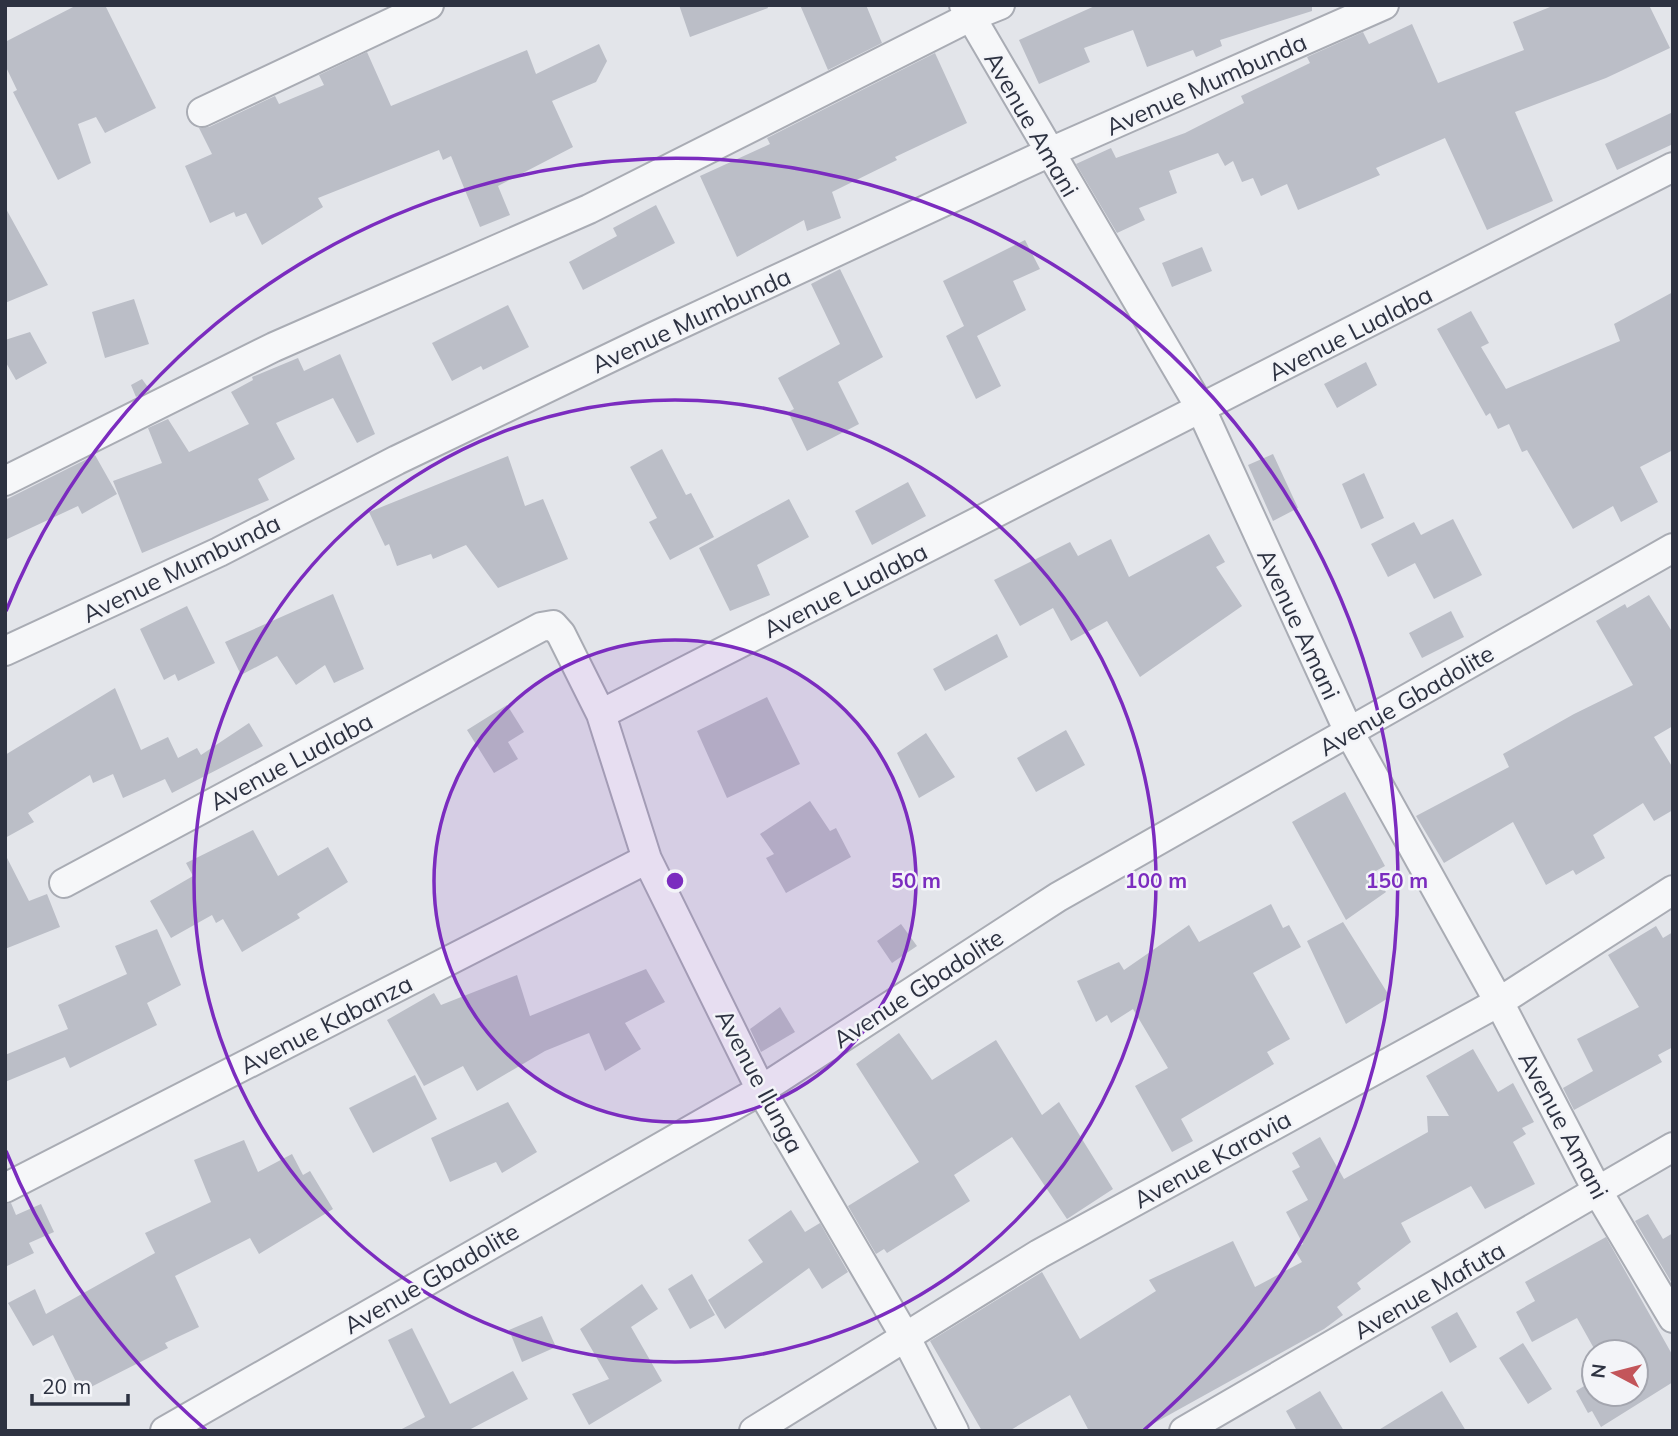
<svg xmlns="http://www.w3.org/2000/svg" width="1678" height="1436" font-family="Mulish,sans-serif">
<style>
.building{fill:#bbbec7}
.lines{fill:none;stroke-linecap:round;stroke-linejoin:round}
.street-casing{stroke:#a9acb4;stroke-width:32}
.street{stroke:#f6f7f9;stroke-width:28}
.ring{fill:none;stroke:#7b2cbf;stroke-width:3.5}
.labels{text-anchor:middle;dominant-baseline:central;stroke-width:5;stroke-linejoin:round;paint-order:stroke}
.street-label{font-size:24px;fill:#2d3241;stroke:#f3f4f8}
.centre{fill:#7b2cbf;stroke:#f3f4f8;stroke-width:3.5}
.ring-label{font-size:21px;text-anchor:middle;font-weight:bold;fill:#7b2cbf;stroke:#f3f4f8;stroke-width:5;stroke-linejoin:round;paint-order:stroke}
</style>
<rect width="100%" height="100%" fill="#e3e5ea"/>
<path class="building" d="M77 5H105L156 108 105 133 96 117 78 124 91 163 58 180 13 92 17 90 5 65V42Z
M679 5H767L768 8 690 37Z
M800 5H866L882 43 828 70Z
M1097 5H1312V11L1220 40 1222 46 1196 57 1193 50 1147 67 1133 30 1084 48 1090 62 1039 84 1019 40Z
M1555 5H1649L1670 48 1606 78 1515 112 1553 201 1487 230 1445 138 1376 168 1380 175 1298 210 1287 184 1261 196 1253 178 1242 182 1233 161 1225 166 1218 153 1169 171 1177 193 1139 208 1145 220 1117 233 1076 164 1111 148 1116 158 1185 133 1244 103 1241 96 1310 63 1307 57 1363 32 1369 44 1412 24 1438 83 1524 50 1513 22Z
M599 44 607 61 596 82 552 101 573 147 498 186 510 215 480 227 451 156 443 160 439 150 318 198 323 207 262 245 246 213 236 217 234 212 210 223 185 166 212 154 199 128 209 127 275 96 279 104 324 85 319 75 367 52 391 106 527 50 536 74Z
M935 53 967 123 895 157 897 160 832 192 841 218 807 231 804 220 737 257 700 176 770 144 767 138Z
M1673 112V144L1617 170 1605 144Z
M656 205 675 243 583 290 569 262 617 236 613 228Z
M5 207 48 285 5 303Z
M1025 240 1040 269 1013 281 1026 310 977 336 1001 386 976 399 946 336 964 326 943 281Z
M1202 247 1212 271 1172 287 1162 263Z
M840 269 883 357 838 382 859 424 807 451 788 412 794 409 778 378 840 344 811 284Z
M1673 292V450L1640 467 1658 502 1621 522 1613 506 1573 529 1527 450 1522 452 1509 424 1498 429 1490 413 1486 416 1437 329 1471 311 1489 343 1481 347 1506 389 1620 341 1614 324Z
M134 299 149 344 105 358 92 312Z
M508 305 529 347 483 370 481 366 452 381 432 343Z
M30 332 47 363 16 380 5 361V340Z
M340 354 375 434 357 443 333 398 276 423 295 459 258 479 269 500 142 553 113 481 162 463 148 428 168 419 189 452 249 424 231 392 253 380 252 377 298 358 304 371Z
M1366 362 1377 385 1337 408 1324 384Z
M142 379 150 390 136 397 131 385Z
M662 449 686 495 691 493 714 537 670 560 649 522 657 518 630 467Z
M1273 454 1298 508 1273 521 1248 465Z
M95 455 117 494 82 514 78 506 5 540V500Z
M508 456 525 506 543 499 568 559 498 588 466 545 433 559 431 554 397 566 389 544 385 546 369 512Z
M1364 473 1384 518 1361 529 1342 484Z
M908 482 926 516 872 545 855 511Z
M789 499 809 537 757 565 770 595 730 611 699 548Z
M1453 519 1482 575 1434 599 1415 563 1388 577 1371 544 1414 522 1421 535Z
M1209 534 1225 562 1216 567 1242 606 1140 677 1107 621 1071 641 1053 608 1020 626 994 580 1070 542 1078 556 1111 539 1129 577Z
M333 594 364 669 334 683 325 665 296 685 277 656 241 675 225 642Z
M1649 595 1673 633V726L1654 737 1673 768V810L1654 821 1643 803 1593 835 1605 858 1576 875 1573 870 1546 885 1513 822 1444 863 1416 816 1509 767 1503 754 1574 714 1633 685 1596 621 1625 604 1627 608Z
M187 606 215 663 178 681 175 674 164 680 140 629Z
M1451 611 1464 637 1422 658 1409 633Z
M997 634 1008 657 945 691 933 669Z
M115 688 141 750 168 737 178 758 197 748 201 755 249 723 263 746 172 793 165 779 123 798 113 774 93 783 90 775 28 813 34 822 5 838V755Z
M767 697 800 764 727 798 697 731Z
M507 705 524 732 508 742 518 759 494 773 467 730Z
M1066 730 1085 765 1036 792 1017 758Z
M926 733 955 777 919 798 897 753Z
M1345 792 1385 866 1372 873 1386 892 1346 920 1292 822Z
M810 801 830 831 836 828 851 857 786 893 766 858 774 854 760 834Z
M253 830 278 876 328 847 348 882 297 914 300 918 242 952 223 919 216 923 212 915 171 938 150 901 193 876 186 863Z
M5 854 29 901 47 894 60 927 5 949Z
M1271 904 1283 928 1289 925 1301 947 1253 973 1290 1039 1267 1052 1274 1064 1181 1119 1193 1141 1172 1152 1135 1086 1168 1068 1133 1009 1111 1023 1107 1015 1096 1022 1077 981 1119 962 1124 970 1189 925 1199 942Z
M1343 922 1390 997 1346 1024 1307 941Z
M901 924 917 946 892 963 877 941Z
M1656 926 1663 938 1673 932V1047L1658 1055 1662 1062 1574 1110 1563 1088 1593 1071 1577 1039 1639 1007 1608 955Z
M157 929 181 985 147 1003 157 1025 70 1068 65 1057 5 1082V1055L68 1029 58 1005 127 974 115 946Z
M646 969 665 1002 625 1023 641 1049 605 1071 589 1033 545 1051 477 1091 463 1066 424 1086 387 1020 434 993 441 1005 517 975 530 1016Z
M780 1007 795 1032 761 1052 750 1029Z
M899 1033 932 1080 996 1040 1042 1115 1059 1102 1113 1189 1067 1219 1012 1137 954 1175 970 1201 887 1253 884 1249 876 1254 848 1206 919 1162 856 1064Z
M1473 1049 1498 1092 1513 1083 1534 1122 1522 1128 1526 1134 1513 1142 1535 1184 1485 1209 1471 1186 1401 1223 1411 1242 1357 1283 1361 1289 1337 1307 1343 1315 1324 1329 1140 1431H1089L1070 1395 1009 1431H982L930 1341 1042 1272 1080 1339 1156 1291 1149 1280 1233 1241 1255 1287 1302 1262 1294 1249 1303 1244 1286 1212 1308 1200 1292 1171 1300 1167 1292 1153 1320 1137 1344 1179 1428 1132 1427 1116H1449L1426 1076Z
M415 1075 437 1119 373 1153 349 1108Z
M508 1102 537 1152 502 1173 496 1162 450 1182 431 1138Z
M244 1140 258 1172 292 1154 303 1175 310 1171 333 1209 259 1254 250 1238 175 1276 199 1327 165 1343 168 1348 81 1392 53 1335 33 1346 8 1303 35 1289 46 1314 155 1253 145 1233 211 1202 194 1160Z
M11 1203 16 1215 41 1204 54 1232 29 1243 34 1253 5 1267V1204Z
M791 1210 805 1232 820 1223 848 1272 822 1289 809 1268 725 1329 708 1300 763 1262 748 1240Z
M1648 1214 1663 1239 1673 1233V1285L1635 1221Z
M1606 1237 1673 1356V1382L1601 1427 1592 1411 1588 1413 1576 1391 1594 1380V1394H1636V1352H1596L1577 1318 1532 1342 1516 1312 1535 1301 1525 1282Z
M692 1274 715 1315 690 1329 668 1289Z
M642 1284 658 1309 631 1327 662 1381 589 1425 572 1394 609 1379 580 1329Z
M1457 1312 1477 1347 1450 1363 1431 1327Z
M542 1316 556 1347 522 1362 509 1330Z
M412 1328 450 1404 513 1371 528 1399 467 1431H398L425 1417 388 1340Z
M1523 1343 1552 1389 1528 1404 1499 1358Z
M1320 1391 1344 1431H1297L1286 1411Z
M1442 1391 1466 1431H1377Z"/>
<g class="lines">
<g class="street-casing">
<path id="street" d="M964 5 1201 409 1349 732 1499 1002 1598 1192 1673 1318
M202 112 429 5
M5 481 274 347 589 209 970 17 1000 5
M5 651 219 552 397 460 653 337 1048 153 1384 5
M601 714 1673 167
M64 883 541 627 553 625 561 634 601 714 647 859 761 1090 906 1338 954 1431
M5 1188 647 859
M165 1431 761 1090 1058 897 1673 548
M754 1431 1039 1254 1499 1002 1673 890
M1184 1431 1673 1147"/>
</g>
<use href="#street" class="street"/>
</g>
<circle cx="675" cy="881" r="241" fill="#7b2cbf" fill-opacity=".12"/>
<g class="ring">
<circle cx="675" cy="881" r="241"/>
<circle cx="675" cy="881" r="481"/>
<path d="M206 1430A722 722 0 0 1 6 1151M6 611A722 722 0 1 1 1144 1430"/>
</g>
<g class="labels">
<g class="street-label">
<text transform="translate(1206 84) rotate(-24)">Avenue Mumbunda</text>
<text transform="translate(1032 124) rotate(60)">Avenue Amani</text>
<text transform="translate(691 320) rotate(-25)">Avenue Mumbunda</text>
<text transform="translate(1350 333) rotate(-27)">Avenue Lualaba</text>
<text transform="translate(181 568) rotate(-26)">Avenue Mumbunda</text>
<text transform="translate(845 590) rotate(-27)">Avenue Lualaba</text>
<text transform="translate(1299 624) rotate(65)">Avenue Amani</text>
<text transform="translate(1406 700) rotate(-30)">Avenue Gbadolite</text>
<text transform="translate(291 761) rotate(-28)">Avenue Lualaba</text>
<text transform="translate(918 988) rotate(-33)">Avenue Gbadolite</text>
<text transform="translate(326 1024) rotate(-27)">Avenue Kabanza</text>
<text transform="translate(760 1081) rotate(62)">Avenue Ilunga</text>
<text transform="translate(1564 1125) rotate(62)">Avenue Amani</text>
<text transform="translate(1212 1159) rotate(-29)">Avenue Karavia</text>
<text transform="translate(431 1278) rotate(-30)">Avenue Gbadolite</text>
<text transform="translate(1429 1290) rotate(-30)">Avenue Mafuta</text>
</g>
</g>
<circle cx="675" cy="881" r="10" class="centre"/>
<g class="ring-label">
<text x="916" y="888">50 m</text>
<text x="1156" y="888">100 m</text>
<text x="1397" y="888">150 m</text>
</g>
<rect width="1678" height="1436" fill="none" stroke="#2d3241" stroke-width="14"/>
<g transform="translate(1615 1373) rotate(277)"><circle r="33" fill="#f3f4f8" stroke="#a4a6af" stroke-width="2"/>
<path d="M0-5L12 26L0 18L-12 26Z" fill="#c3555a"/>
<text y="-10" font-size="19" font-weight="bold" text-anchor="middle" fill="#2d3241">N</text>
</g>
<path d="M32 1394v10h96v-10" fill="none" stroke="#2d3241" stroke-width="3.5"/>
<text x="42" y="1394" font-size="21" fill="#2d3241" stroke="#f3f4f8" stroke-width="5" paint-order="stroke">20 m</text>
</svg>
